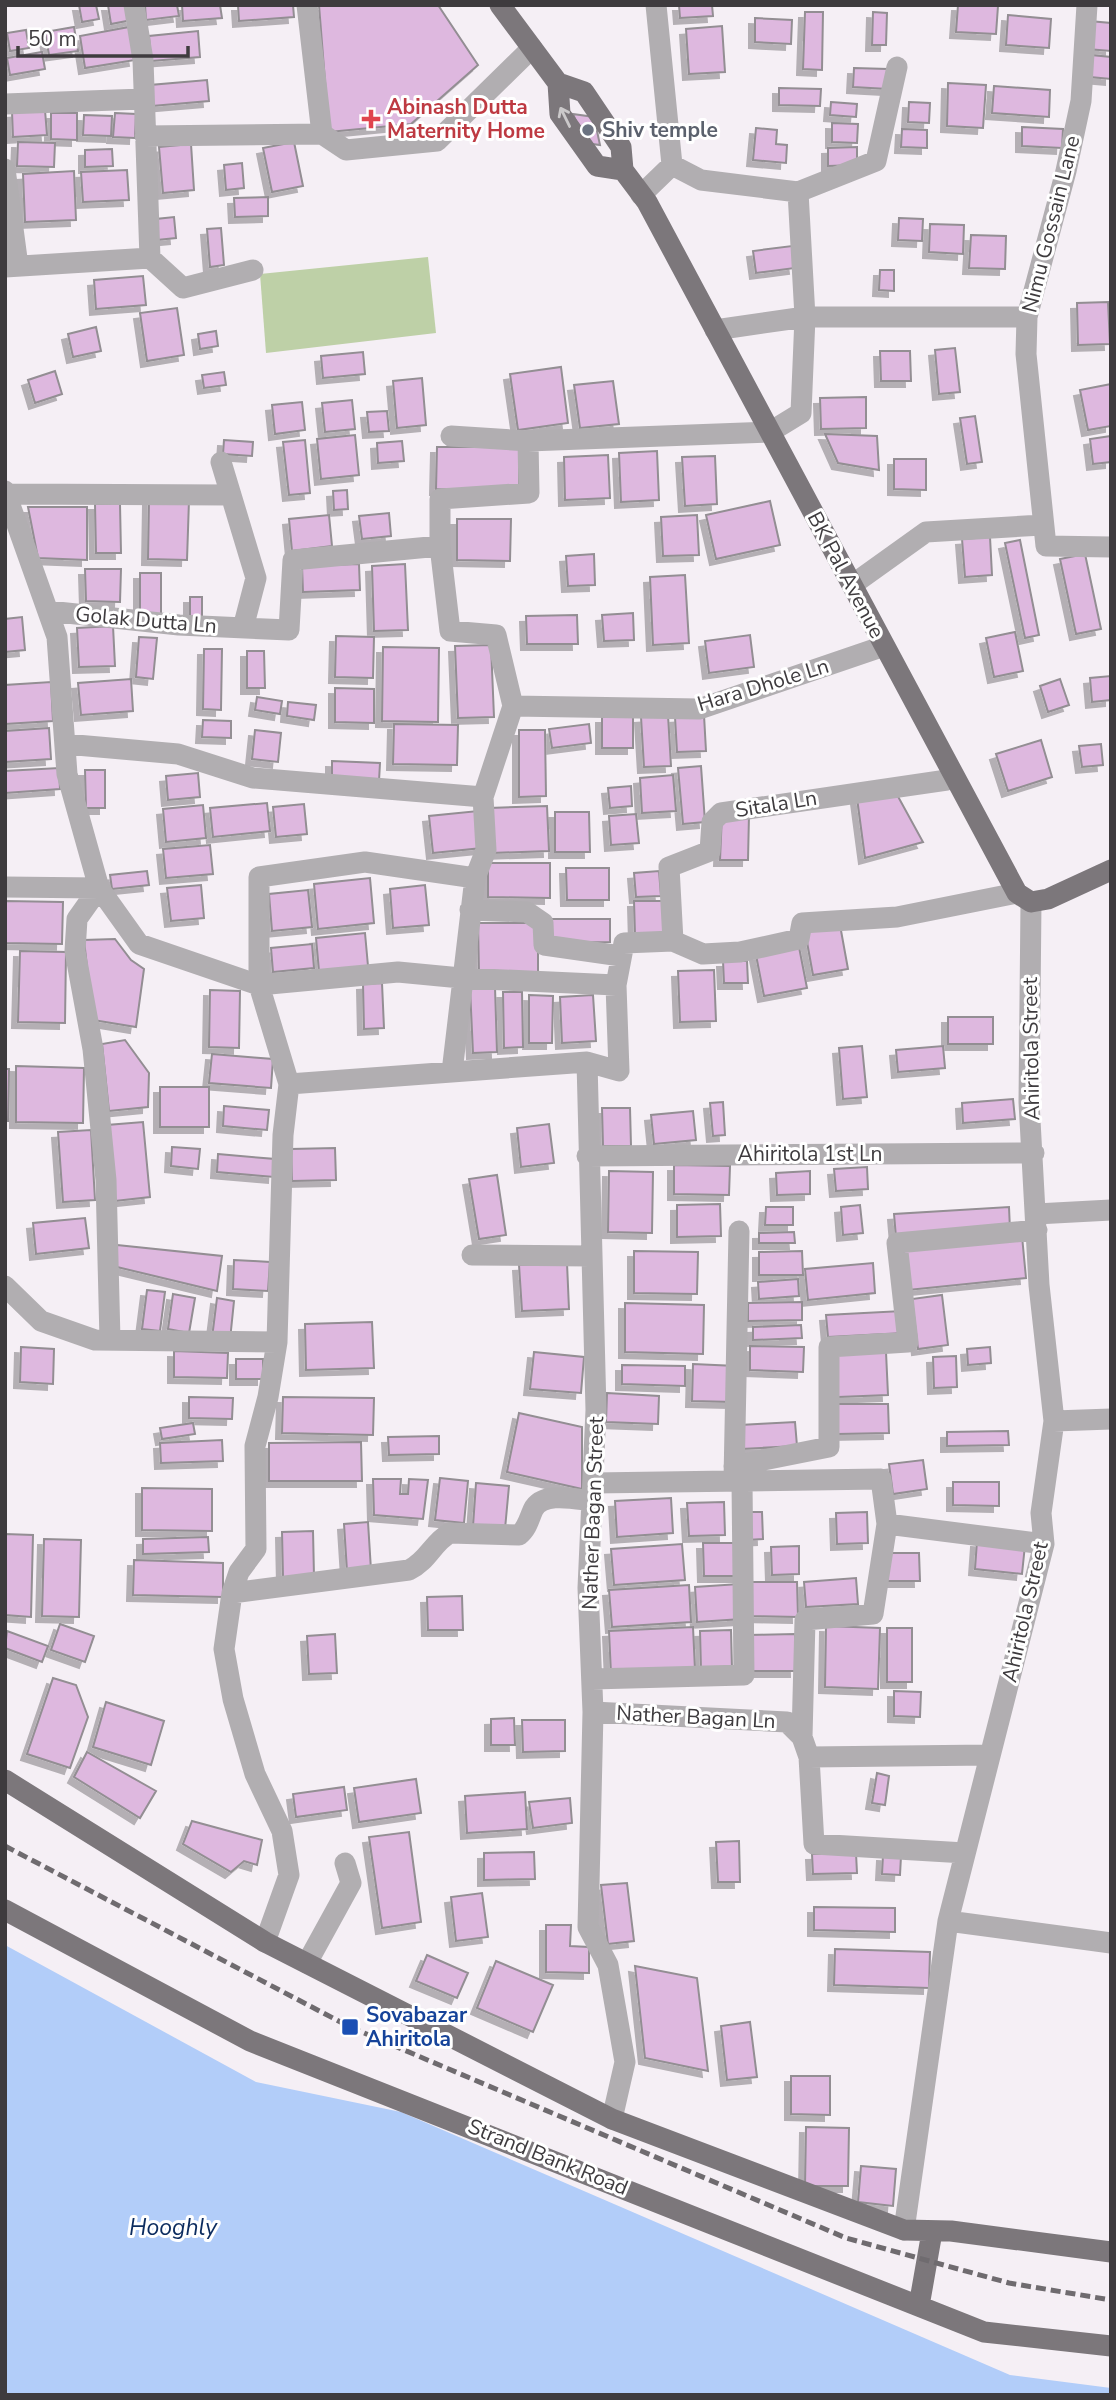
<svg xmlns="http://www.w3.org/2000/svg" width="1116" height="2400" font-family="'Nunito Sans',sans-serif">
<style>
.green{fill:#bed0a7}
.water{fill:#b2cdf9}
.building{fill:#deb8df;stroke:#938e93;stroke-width:2;filter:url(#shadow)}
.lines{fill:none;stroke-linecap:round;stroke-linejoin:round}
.minor{stroke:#b1aeb1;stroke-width:21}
.major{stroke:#7c777b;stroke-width:21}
.rail{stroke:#6f6b6f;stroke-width:5;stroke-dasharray:10 5;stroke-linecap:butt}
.oneway{stroke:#cbc9ca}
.health-dot{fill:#e0444e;stroke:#fff;stroke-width:2.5}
.worship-dot{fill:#6b7280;stroke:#fff;stroke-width:2.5}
.transit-dot{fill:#1a4fb4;stroke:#fff;stroke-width:2.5}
.labels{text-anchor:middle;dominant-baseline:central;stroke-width:6;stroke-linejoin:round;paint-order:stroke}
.health-label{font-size:21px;font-weight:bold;fill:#be3a42;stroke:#fff;text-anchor:start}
.worship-label{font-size:21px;font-weight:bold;fill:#5b616d;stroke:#fff;text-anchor:start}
.street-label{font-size:21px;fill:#3e3b3e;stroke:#fff}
.transit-label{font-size:21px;font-weight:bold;fill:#164399;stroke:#fff;text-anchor:start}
.water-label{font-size:23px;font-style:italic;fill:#0c2c5f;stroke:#fff}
</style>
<defs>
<filter id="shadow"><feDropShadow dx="-6" dy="6" stdDeviation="0" flood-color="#0004"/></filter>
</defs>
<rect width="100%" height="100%" fill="#f5eff5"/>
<path class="green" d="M428 257 436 333 266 353 260 274Z"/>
<path class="water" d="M5 1945 256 2082 401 2112 1010 2375 1111 2388V2395H5Z"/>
<path class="building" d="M79 5H96L99 19 82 22Z
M108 5H130L132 20 111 24Z
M145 5H177L179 16 146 20Z
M182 5H220L222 18 183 21Z
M238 5H293L294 17 239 21Z
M319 5H438L478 65 411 124 329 132Z
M679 5H712L713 16 680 18Z
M958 5 998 6 996 34 956 32Z
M805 12H823L822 70 803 69Z
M873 12 887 13 886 45H872Z
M1008 15 1051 19 1049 48 1006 45Z
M755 18 792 20 791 44 755 42Z
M1089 21 1111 23V51L1087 49Z
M722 26 725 72 689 74 686 29Z
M74 27 78 51 49 55 45 32Z
M129 27 135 60 85 68 80 36Z
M26 30 29 48 10 51 7 33Z
M198 31 200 57 151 61 149 36Z
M42 52 45 69 10 75 7 58Z
M1091 55 1111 57V79L1090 77Z
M854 68 888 69V89L853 87Z
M207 80 209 101 152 106 150 85Z
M948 83 986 85 983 128 947 126Z
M994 86 1050 90 1049 117 992 113Z
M779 88 821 89 820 106 779 105Z
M831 102 857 104 856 117 830 115Z
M909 102 930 103 929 123 908 122Z
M45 110 47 135 13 137 12 112Z
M51 113H77V140L51 139Z
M115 113 136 114 135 138 113 137Z
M573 114 594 117 600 145 585 143Z
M84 115 112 116 111 136 83 135Z
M832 123 858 124 857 143 832 142Z
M1022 127 1063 129 1062 148 1022 146Z
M756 128 777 130 776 144 787 145 786 163 753 160Z
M902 129 927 130V148L901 147Z
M18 142 55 143 54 167 17 166Z
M294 142 303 186 272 192 263 148Z
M191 144 194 190 163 193 159 147Z
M857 147V165L828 166V148Z
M112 149 113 166 85 167V150Z
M242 163 244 188 226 190 224 165Z
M127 170 129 200 83 202 81 172Z
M74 171 76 220 25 222 23 174Z
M268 197V216L235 217 234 198Z
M174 217 176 238 157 240 156 219Z
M899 218 923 219 922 241 898 240Z
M930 224 964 225 963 254 929 252Z
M221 228 224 265 210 267 207 229Z
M971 235 1006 236 1005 269 969 268Z
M792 246 795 268 756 273 753 251Z
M880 270H894V291L879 290Z
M143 276 146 305 96 309 94 280Z
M1108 302 1110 344 1078 345 1077 303Z
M177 308 184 355 147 361 140 313Z
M96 327 101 351 73 357 68 334Z
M216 331 218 346 200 349 198 334Z
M955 348 960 392 939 394 935 350Z
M880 351H910L911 381H881Z
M363 352 365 374 323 378 321 356Z
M561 367 568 423 518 430 510 374Z
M55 371 62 394 35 403 28 380Z
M224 372 226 385 204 388 202 375Z
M422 378 426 425 397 428 393 381Z
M613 381 619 424 580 428 574 385Z
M1111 384V426L1088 430 1080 390Z
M866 397V428L821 429 820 398Z
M352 400 355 429 325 432 322 403Z
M302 402 305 430 275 434 272 405Z
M387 411 389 431 369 432 367 412Z
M975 416 982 462 967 464 960 418Z
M825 434 877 436 879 470 838 463Z
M355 435 359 475 321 479 317 439Z
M1111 436V462L1093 464 1090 439Z
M224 440 253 442 252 456 223 454Z
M305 440 310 493 289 495 283 442Z
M402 441 404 461 378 463 377 443Z
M437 447H519V490L436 489Z
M657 451 659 500 621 502 619 453Z
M608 455 610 498 565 500 564 457Z
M715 456 717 504 685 506 682 457Z
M894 459H926V490L894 489Z
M347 490 348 509 334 510 333 491Z
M149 499 189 500 187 560 148 559Z
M770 501 780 545 716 559 706 515Z
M95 504H120L121 553H96Z
M28 507H87V560L38 558Z
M389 513 391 536 362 539 359 516Z
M329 515 332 546 292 551 289 519Z
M697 515 699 555 663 556 661 517Z
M457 519H511L510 561 457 560Z
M990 537 992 575 965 577 962 539Z
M1020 540 1039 635 1025 638 1005 543Z
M594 554 595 585 568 586 566 556Z
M1085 554 1101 629 1076 634 1060 559Z
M359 564 360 590 303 592 302 566Z
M405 564 408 630 374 631 372 566Z
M85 569H121L120 602 86 601Z
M140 573H161V614H140Z
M685 575 689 643 653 645 650 577Z
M190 597H202V619H190Z
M633 613 634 640 604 641 602 615Z
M577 615 578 644H527L526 616Z
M22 617 25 650 5 652V619Z
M113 626 115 666 79 667 77 628Z
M1015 632 1023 671 994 677 986 638Z
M750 635 754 667 709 673 705 641Z
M336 636 374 637 373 678 335 677Z
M139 637 157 638 153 679 136 677Z
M491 645 494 717 458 718 455 646Z
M383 647 439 648 438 722 382 721Z
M204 649H222L221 710 203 709Z
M247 651H264L265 688H247Z
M1111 676V700L1092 702 1090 678Z
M131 679 133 711 81 715 78 683Z
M1060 679 1069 705 1048 712 1040 686Z
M51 682 53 721 5 724V685Z
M335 688 374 689V723L335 722Z
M257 697 282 701 280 714 255 710Z
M288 702 316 705 314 720 287 716Z
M668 715 671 766 644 767 641 717Z
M704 715 706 751 677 752 675 717Z
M602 717H633V748H602Z
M203 720 231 721V738L202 737Z
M394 724 458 725 457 765 393 764Z
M589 724 591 743 552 748 549 729Z
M49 728 51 759 5 762V731Z
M255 730 281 733 278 762 252 759Z
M519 730H545L546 796 519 797Z
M1041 740 1052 777 1008 791 996 754Z
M1101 744 1103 765 1082 767 1079 746Z
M332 761 380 763 379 781 332 779Z
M701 766 705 822 683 824 678 768Z
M59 768 60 789 5 793V771Z
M85 770H105V808H86Z
M198 773 200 797 168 800 166 776Z
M673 775 676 811 642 813 640 778Z
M631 786 632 806 610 808 608 788Z
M895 791 923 842 865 858 857 798Z
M267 803 270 831 213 837 210 808Z
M304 804 307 834 276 837 273 807Z
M203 805 206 838 166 842 163 809Z
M547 806 549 851 491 853 489 808Z
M478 811 482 848 433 853 429 816Z
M555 812H589L590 852H555Z
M636 814 639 843 611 845 609 816Z
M722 814 749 815 748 860H720Z
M210 845 213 874 166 878 163 849Z
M488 863H550V898L488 897Z
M566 868H609V900H567Z
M147 871 149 885 112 889 110 875Z
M659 871 661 896 636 897 634 873Z
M370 878 374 923 318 929 314 884Z
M201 885 204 918 171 921 167 888Z
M425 885 429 925 393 928 390 889Z
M308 890 312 927 272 931 269 894Z
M5 901 63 902 62 944 5 943Z
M634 901H666V934L635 935Z
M550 919H610V942L550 943Z
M478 923H538V974H479Z
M840 925 848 969 813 975 805 931Z
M365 933 368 966 319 971 316 938Z
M115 939 131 960 144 969 136 1027 93 1020 84 940Z
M312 944 314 968 273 972 271 948Z
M799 947 807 988 764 996 756 955Z
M20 951 66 952 65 1023 18 1022Z
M723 961H747L748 983H724Z
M714 970 716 1021 680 1022 678 971Z
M382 983 384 1028 364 1029 363 984Z
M495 987 497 1052 473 1053 470 988Z
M210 990 240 991 239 1048 209 1047Z
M503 992H522L523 1047 504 1048Z
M529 995 553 996 552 1043H529Z
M593 995 596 1041 562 1043 560 997Z
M948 1017H993V1044H948Z
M125 1040 149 1073 148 1107 109 1111 102 1044Z
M862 1046 867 1097 843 1099 839 1048Z
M943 1046 945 1068 898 1072 896 1050Z
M212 1054 273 1059 271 1088 209 1083Z
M16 1066 84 1068 83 1123 16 1122Z
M5 1069H9L8 1121H5Z
M160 1087H209V1127H160Z
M1013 1099 1015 1119 963 1123 962 1103Z
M723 1102 725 1135 713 1136 710 1103Z
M224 1106 269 1110 267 1130 223 1126Z
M602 1108H630L631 1146H603Z
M693 1111 696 1140 654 1144 651 1115Z
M143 1122 150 1197 115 1201 107 1125Z
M549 1124 554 1163 521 1167 517 1128Z
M91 1130 95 1200 63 1202 58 1132Z
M172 1147 200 1149 198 1169 171 1166Z
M335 1148 336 1180 292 1181 291 1149Z
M218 1154 275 1159 274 1177 217 1172Z
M674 1165 730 1166 729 1195 674 1194Z
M867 1167 868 1189 836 1191 834 1169Z
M609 1171 653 1172 652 1233 608 1232Z
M810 1171V1194L777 1195 776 1173Z
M497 1175 506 1235 479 1239 469 1179Z
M720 1204 721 1236 677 1237V1205Z
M860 1205 863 1233 843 1235 841 1207Z
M766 1207H793V1225H765Z
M1009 1207 1010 1230 896 1237 894 1214Z
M85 1218 89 1248 36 1254 33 1223Z
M794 1232 795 1243H759V1233Z
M1022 1236 1026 1278 908 1290 903 1248Z
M117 1245 222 1256 217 1291 117 1267Z
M634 1251 698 1252 697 1294 634 1293Z
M802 1251 803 1275H759V1252Z
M234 1260 270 1262 268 1291 233 1289Z
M567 1263 569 1309 522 1311 519 1265Z
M873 1263 875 1293 808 1300 805 1269Z
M798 1279 799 1296 759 1299 758 1282Z
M147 1290 165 1292 160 1331 142 1329Z
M173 1294 195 1298 189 1333 168 1329Z
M942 1295 948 1345 918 1349 912 1299Z
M217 1298 234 1301 230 1340 212 1338Z
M802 1302V1320L748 1321V1303Z
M625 1303 704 1305 703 1354 625 1352Z
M902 1311 904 1333 828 1337 826 1315Z
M372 1322 374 1368 306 1370 305 1324Z
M801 1325 802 1338 753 1340V1327Z
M750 1346 804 1347 803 1372 750 1370Z
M21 1347 54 1349 53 1384 20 1382Z
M990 1347 991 1363 968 1365 967 1349Z
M174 1351 228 1353 227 1378 174 1377Z
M534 1352 584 1357 581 1393 530 1389Z
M886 1352 888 1395 838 1397 837 1354Z
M956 1356 957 1387 934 1388 933 1357Z
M236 1359H263V1379H236Z
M693 1364 736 1366 734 1402 692 1401Z
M622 1365 685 1366V1386L622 1384Z
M607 1393 659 1396 658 1424 606 1422Z
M189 1397 233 1398 232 1419 189 1418Z
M283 1397 374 1398 373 1435 282 1433Z
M837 1404H888L889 1433 837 1434Z
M519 1413 582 1427V1489L507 1472Z
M795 1422 797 1446 741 1449 740 1425Z
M193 1423 195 1434 162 1439 160 1428Z
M1008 1431 1009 1445 947 1446V1432Z
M439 1436V1454L389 1455 388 1437Z
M222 1440 223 1461 161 1463 160 1443Z
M361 1442 362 1481H269V1443Z
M923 1460 927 1489 893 1494 889 1464Z
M440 1478 468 1481 464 1523 435 1520Z
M373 1479H401L400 1494H408L409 1479 428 1480 423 1519 374 1515Z
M953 1482H999V1506L953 1505Z
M476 1483 509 1486 505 1529 473 1526Z
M142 1488 212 1489V1531L142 1530Z
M671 1498 673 1533 617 1537 615 1501Z
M724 1502 725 1535 689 1536 687 1503Z
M746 1512H762L763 1539 747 1540Z
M867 1512 868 1543 837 1544 836 1513Z
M368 1522 371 1570 347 1571 344 1524Z
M313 1531 314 1576 283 1577 282 1532Z
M5 1534 33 1535 31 1617 5 1615Z
M208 1537 209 1552 143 1554V1539Z
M44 1539 81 1540 79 1617 42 1616Z
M977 1541 1025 1545 1022 1574 975 1569Z
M703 1543H740L741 1576H704Z
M682 1544 685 1580 614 1585 611 1549Z
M799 1546V1574L772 1575 771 1547Z
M886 1553H919L920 1581H886Z
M134 1560 223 1563V1597L133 1595Z
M856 1578 858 1604 806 1607 804 1582Z
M749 1582H797L798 1617 750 1616Z
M739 1584 742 1619 697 1622 695 1587Z
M689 1585 691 1622 612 1627 609 1590Z
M462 1596 463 1630H428L427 1597Z
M60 1624 94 1636 85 1662 51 1650Z
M826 1626 880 1628 878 1689 825 1687Z
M693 1627 695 1670 611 1674 609 1631Z
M887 1628H912V1682H887Z
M731 1630 732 1669 701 1670 700 1631Z
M7 1631 48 1646 42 1662 5 1648Z
M335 1634 337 1673 309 1674 307 1636Z
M795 1634 796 1671H748V1635Z
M53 1678 76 1685 88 1717 70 1768 27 1754Z
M894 1691 921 1692 920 1717 894 1716Z
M106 1702 164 1721 151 1765 93 1747Z
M514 1718 515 1745H491V1719Z
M522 1720H565V1751L523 1752Z
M87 1752 156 1791 140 1818 74 1777Z
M877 1773 889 1776 885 1805 872 1803Z
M416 1779 421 1813 359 1822 354 1788Z
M344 1787 347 1810 296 1817 293 1794Z
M525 1792 527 1829 467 1833 465 1796Z
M570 1798 572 1823 533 1828 529 1802Z
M192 1821 262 1840 257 1865 244 1861 231 1872 183 1844Z
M409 1832 421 1922 382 1928 369 1837Z
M739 1841 740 1882H718L716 1842Z
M534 1852 535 1879 484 1880V1853Z
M856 1853 857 1873 813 1874 812 1854Z
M883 1855 901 1856 900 1875 882 1874Z
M627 1883 634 1941 608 1944 601 1885Z
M482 1893 488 1937 456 1941 451 1897Z
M814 1907 895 1908V1932L814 1930Z
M546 1925H571L570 1946 589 1947V1973L546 1972Z
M835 1949 930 1952 929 1988 834 1985Z
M427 1955 468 1973 457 1998 416 1981Z
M496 1961 553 1985 533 2032 477 2008Z
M635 1966 697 1978 708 2071 645 2058Z
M750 2022 757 2077 727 2080 721 2026Z
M791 2076H830V2115L791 2114Z
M806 2127 849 2128 848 2186H805Z
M861 2166 896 2169 893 2206 858 2202Z"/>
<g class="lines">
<path class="minor" d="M134 5 143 60 150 258 183 288 253 270
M307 5 322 134
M1087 5 1081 101 1066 171 1027 317 1026 354 1046 546 1111 547
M5 104 143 99
M145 136 322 134 346 150 437 141 532 48
M5 169 18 266
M798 192 876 161 897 67
M641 195 672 165 656 5
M5 267 150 258
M715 330 805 317H1027
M451 436 528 441
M221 462 256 578 243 628
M5 491 57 637 67 774 99 888 139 944 259 985 289 1084 283 1135 277 1342 268 1397 255 1446 256 1549 239 1572 232 1593 224 1649 233 1699 255 1774 282 1831 289 1875 265 1942
M6 494 231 495
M852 585 926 532 1042 525
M48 611 179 625 289 630 293 560 440 546
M513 706 699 709 884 646
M65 744 178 754 253 778 483 797
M475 878 365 862 259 877V985L398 972 461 978 616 985
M5 887 99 888
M99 888 77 919 75 951 93 1049 106 1180 110 1340
M470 910 527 912 543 923 544 945 621 956
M673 941 669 867 710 851 712 822 721 813 947 780
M452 1072 475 878 486 850 483 797 513 706 496 635 450 631 440 546V499L529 493 528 441 770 432 801 413 805 317 798 192 701 180 672 165
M289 1084 587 1062
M587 1156 1034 1153
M1036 1214 1111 1210
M472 1255 591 1256
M5 1286 41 1321 95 1340 277 1342
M1054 1421 1111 1419
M734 1466 829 1447V1347L908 1342 897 1243 1037 1230
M734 1479 739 1231
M593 1483 881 1479 887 1524 1044 1544
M232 1593 409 1570C428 1561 433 1542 450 1533L519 1535C527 1529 529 1519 533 1510 542 1491 575 1499 592 1501
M592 1679 744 1675 742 1481
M593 1712 787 1722 802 1737 809 1757 989 1755
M802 1737 805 1620 873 1614 887 1524
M809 1757 814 1844 965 1853
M948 1921 1111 1943
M307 1963 351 1883 345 1863
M612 2119 625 2062 608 1965 588 1927 593 1712 588 1588 596 1410 587 1062 619 1071 616 985 624 943 673 941 703 954 740 952 799 939 802 923 897 917 1017 893
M904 2230 948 1921 1044 1544 1041 1513 1054 1421 1039 1285 1029 1102 1031 902"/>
<path class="major" d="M500 5 558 83 584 92 621 147 623 170 647 202 1017 893 1031 902 1048 899 1111 870
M558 83 560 114 597 166 623 170
M5 1780 265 1942 612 2119 904 2230 951 2231 1111 2252
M5 1910 250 2041 984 2332 1111 2346
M919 2306 932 2232"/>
<path class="rail" d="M5 1846 350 2027 846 2238 1009 2283 1111 2300"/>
</g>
<defs><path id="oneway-shaft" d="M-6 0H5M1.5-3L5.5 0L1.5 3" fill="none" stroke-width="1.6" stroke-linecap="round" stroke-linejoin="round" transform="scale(1.75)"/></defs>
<use class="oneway" href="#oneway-shaft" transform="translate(565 117) rotate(-116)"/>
<path class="health-dot" d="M367.5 108.5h7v7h7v7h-7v7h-7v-7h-7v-7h7z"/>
<circle class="worship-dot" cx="588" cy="130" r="7"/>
<rect class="transit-dot" x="341" y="2018" width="18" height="18" rx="3.5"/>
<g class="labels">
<g class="health-label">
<text x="387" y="107">Abinash Dutta<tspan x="387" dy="24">Maternity Home</tspan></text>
</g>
<g class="worship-label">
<text x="602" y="130">Shiv temple</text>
</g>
<g class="street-label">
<text transform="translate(1051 224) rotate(-76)">Nimu Gossain Lane</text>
<text transform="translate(846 575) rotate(62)">BK Pal Avenue</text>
<text transform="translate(146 620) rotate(5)">Golak Dutta Ln</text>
<text transform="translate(763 685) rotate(-17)">Hara Dhole Ln</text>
<text transform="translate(776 804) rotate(-9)">Sitala Ln</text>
<text transform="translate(1031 1049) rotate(-91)">Ahiritola Street</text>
<text x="810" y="1154">Ahiritola 1st Ln</text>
<text transform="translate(593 1513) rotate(-88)">Nather Bagan Street</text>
<text transform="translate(1025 1612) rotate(-77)">Ahiritola Street</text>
<text transform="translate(696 1717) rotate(3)">Nather Bagan Ln</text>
<text transform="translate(548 2157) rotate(22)">Strand Bank Road</text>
</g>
<g class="transit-label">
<text x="366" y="2015">Sovabazar<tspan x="366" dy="24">Ahiritola</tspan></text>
</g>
<g class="water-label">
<text x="173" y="2227">Hooghly</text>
</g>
</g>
<rect width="1116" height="2400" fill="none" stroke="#3e3b3e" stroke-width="14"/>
<path d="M18 46v10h170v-10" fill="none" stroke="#3e3b3e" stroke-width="3.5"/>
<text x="28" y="46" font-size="21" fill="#3e3b3e" stroke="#ffffff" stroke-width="5" paint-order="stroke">50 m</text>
</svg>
